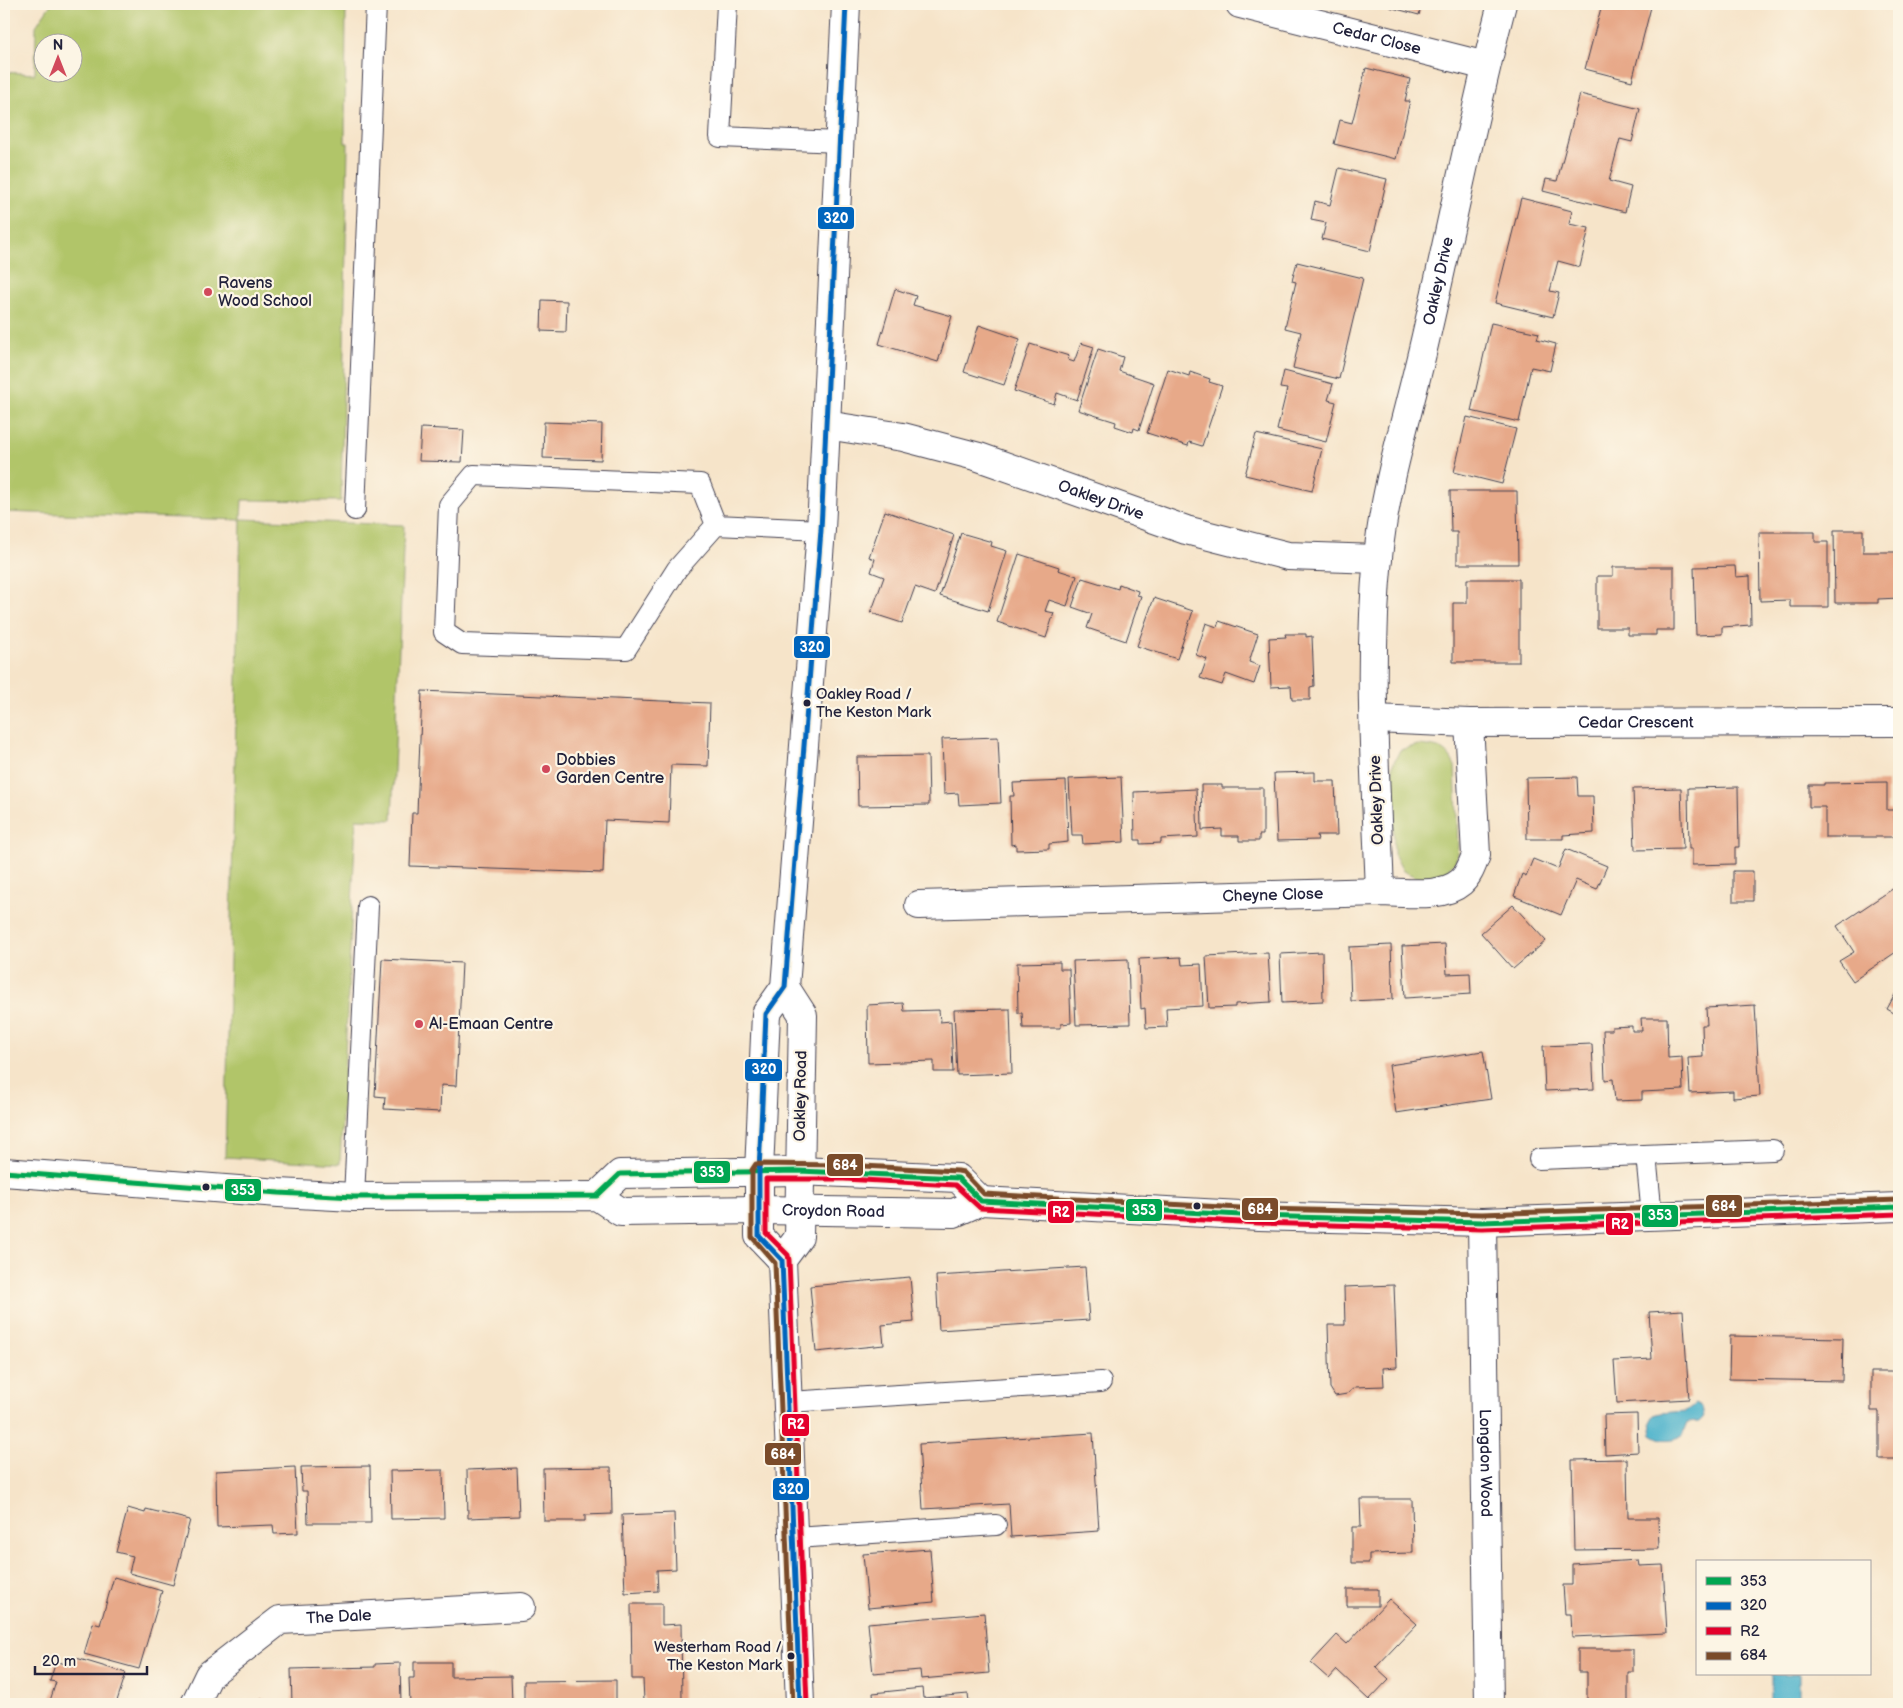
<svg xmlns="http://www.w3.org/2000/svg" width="1903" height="1708" font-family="'Balsamiq Sans',sans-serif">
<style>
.green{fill:#b1c569;stroke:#6a7452;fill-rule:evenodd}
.water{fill:#4eb3cc;stroke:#386a84}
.building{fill:#e7a989}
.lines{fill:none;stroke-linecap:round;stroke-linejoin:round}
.lane-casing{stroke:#423f50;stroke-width:22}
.street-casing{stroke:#423f50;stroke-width:30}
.primary-casing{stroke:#423f50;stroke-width:30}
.highway-casing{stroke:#423f50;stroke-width:30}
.lane{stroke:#fff;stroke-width:20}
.street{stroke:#fff;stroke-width:28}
.primary{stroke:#fff;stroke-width:28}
.highway{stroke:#fff;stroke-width:28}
.bus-1-casing{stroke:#fcf5e5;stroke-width:9}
.bus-2-casing{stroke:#fcf5e5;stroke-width:9}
.bus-3-casing{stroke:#fcf5e5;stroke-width:9}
.bus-4-casing{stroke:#fcf5e5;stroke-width:9}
.bus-1{stroke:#00a651;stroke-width:5}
.bus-2{stroke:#0065bd;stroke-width:5}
.bus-3{stroke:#e4002b;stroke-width:5}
.bus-4{stroke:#7a4b2a;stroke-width:5}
.poi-dot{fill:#d1495b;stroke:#fcf5e5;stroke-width:2}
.bus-dot{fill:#22223b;stroke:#fcf5e5;stroke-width:2}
.labels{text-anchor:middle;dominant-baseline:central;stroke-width:4.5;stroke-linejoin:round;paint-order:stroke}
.bus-label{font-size:15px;fill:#22223b;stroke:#fcf5e5;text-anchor:start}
.street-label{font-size:16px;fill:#22223b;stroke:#fcf5e5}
.poi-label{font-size:16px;fill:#22223b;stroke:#fcf5e5;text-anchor:start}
.line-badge{stroke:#fcf5e5;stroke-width:2}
.badge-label{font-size:14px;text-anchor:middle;font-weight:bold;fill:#fff}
</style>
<rect width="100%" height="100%" fill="#fcf5e5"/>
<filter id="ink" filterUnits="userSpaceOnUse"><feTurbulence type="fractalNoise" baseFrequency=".02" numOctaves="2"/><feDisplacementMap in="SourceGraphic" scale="10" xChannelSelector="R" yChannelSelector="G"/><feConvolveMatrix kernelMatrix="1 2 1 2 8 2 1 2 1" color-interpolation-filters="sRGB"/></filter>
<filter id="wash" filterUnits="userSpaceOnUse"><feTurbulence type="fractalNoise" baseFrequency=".0096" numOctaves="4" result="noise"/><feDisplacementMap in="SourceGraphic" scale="20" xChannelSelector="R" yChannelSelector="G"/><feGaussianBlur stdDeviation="1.12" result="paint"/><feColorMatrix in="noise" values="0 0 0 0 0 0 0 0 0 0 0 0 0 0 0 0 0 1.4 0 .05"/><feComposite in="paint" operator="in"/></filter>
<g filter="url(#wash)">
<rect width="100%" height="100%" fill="#f6e4c9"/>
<path class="green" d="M51 4H346L345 143H348L341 501 242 500 241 519 404 525 392 820 356 819 340 1164 225 1157 241 520 4 512V72L35 74 36 26ZM72 42V72H42V42Z
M1418 745C1438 747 1446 747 1455 766L1458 847 1456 861 1445 873 1435 879 1418 878 1403 871 1394 854 1392 766 1400 750Z"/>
<path class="water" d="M1695 1404 1702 1408 1704 1417 1699 1422 1687 1423 1682 1436C1671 1441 1662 1441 1652 1434L1650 1422 1654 1415 1661 1413 1686 1411Z
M1771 1674H1799V1704H1771Z"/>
<g id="blocks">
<path class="building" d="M1389 4H1422L1419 15 1389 7Z
M1602 4H1638L1651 7 1632 81 1585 69Z
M1366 68 1410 79 1405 101H1410L1396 159 1334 144 1340 120 1352 123Z
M1580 94 1640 109 1632 142 1620 139 1609 181 1631 187 1625 212 1543 191 1546 179 1557 181Z
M1339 168 1387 179 1370 251 1322 239 1326 223 1311 220 1315 201 1330 205Z
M1521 198 1572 211 1569 224 1589 228 1580 267 1558 261 1550 291 1559 293 1553 317 1495 303Z
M1297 262 1363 278 1339 379 1293 368 1301 332 1285 328 1296 282 1292 281Z
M895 289 916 296 913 305 952 316 938 362 879 344Z
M542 300 567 301 566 332 541 331Z
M1491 323 1539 333 1537 339 1556 344 1550 371 1531 367 1519 422 1471 411Z
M979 325 1020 339 1004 385 964 372Z
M1081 343 1094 347 1077 400 1057 393 1054 404 1014 391 1030 344 1069 356 1068 360 1074 362Z
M1098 349 1123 357 1119 371 1154 383 1139 430 1134 428 1133 432 1115 426 1116 422 1078 410Z
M1168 369 1189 376 1190 372 1210 379 1209 382 1222 386 1202 446 1189 442 1188 446 1147 433Z
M1284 371 1333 384 1328 400 1336 402 1326 442 1277 430 1287 389 1280 388Z
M1467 417 1516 429 1502 484 1454 472Z
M544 422 602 424 601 460 543 458Z
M421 428 464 430 462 462 419 461Z
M1256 434 1322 449 1312 491 1245 475Z
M1450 491H1517L1518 564H1457V532H1451Z
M885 511 954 535 935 594 915 587 902 623 871 613 884 577 871 572 875 559 869 557Z
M1834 530H1863V552H1899V598L1878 599V603H1835Z
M1759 532H1815V542H1828V607H1790V600L1760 601Z
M961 533 992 542 991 546 1007 551 988 611 940 596Z
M1019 554 1059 567 1058 570 1077 576 1067 606 1049 600 1045 611 1054 613 1046 638 997 622Z
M1735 566 1736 577 1750 576 1751 625 1722 627V634L1696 635 1694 567Z
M1613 567H1674V630H1656V635H1628V628H1597V576H1613Z
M1082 578 1118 589 1119 584 1138 591 1137 595 1141 596 1126 641 1087 628 1092 614 1072 607Z
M1467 579H1519V662H1453V603H1467Z
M1154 598 1193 611 1177 659 1137 646Z
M1219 621 1258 634 1249 662 1260 666 1254 684 1226 674 1222 685 1200 678 1207 659 1196 655 1206 623 1217 627Z
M1285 634H1306V637L1312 636 1314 686 1310 687V700H1292L1291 686 1271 687 1269 638 1286 637Z
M422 691 710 703 708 766 671 765 669 823 605 820 603 873 410 866 412 813H417Z
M998 737 1001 803 959 805 958 793 944 794 942 739Z
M928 756 929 805 858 806 857 757Z
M1315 772V781H1335L1337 835H1317L1318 840 1277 841 1274 773Z
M1121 777 1124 842 1083 844 1082 835H1072L1069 779Z
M1577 777 1578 796H1593L1594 833 1563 835V839H1527L1526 778Z
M1066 781 1068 842 1049 844V849L1016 850V844L1011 845 1010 796H1014L1013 783Z
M1887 782V810H1894L1895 837H1825V807H1809V785H1824V783Z
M1201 785H1222V788H1263V835H1259V841H1239V836H1222V829L1202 830Z
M1738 787 1739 847H1735V864L1692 865V849H1689L1688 788Z
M1681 788 1683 849 1635 850 1633 789Z
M1196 789 1198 837 1161 839V843L1140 844V840H1135L1134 792Z
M1566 849 1607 866 1597 889 1576 880 1561 915 1514 896 1522 874 1526 876 1533 859 1558 869Z
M1733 871H1753V901H1733Z
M1894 888 1899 896V950L1853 981 1839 961 1854 952 1837 926Z
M1513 905 1546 941 1513 969 1481 933Z
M1445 944 1447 974 1470 973 1471 994 1405 998 1402 946Z
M1391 945 1393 999 1351 1001 1349 947Z
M1322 952 1323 1001 1282 1003 1280 954Z
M1268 953 1271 1002 1235 1004V1007L1209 1008 1206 956Z
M1181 957 1182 965 1201 964 1203 1006 1166 1008 1167 1027 1146 1028 1145 1008 1141 1009 1139 959Z
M382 959 462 963 456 1086 441 1085 440 1112 384 1109 385 1097 375 1096Z
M1128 959 1130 1024 1076 1025 1073 961Z
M1060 962V969H1069L1071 1023 1061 1024V1028H1023L1022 1013H1018L1017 963Z
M1899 987V1016L1887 1009Z
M903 1003 904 1011 939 1010 940 1022 951 1021 953 1072H934V1061L868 1063 867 1005Z
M1755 1005 1760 1096 1733 1098V1091L1690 1093 1688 1058 1703 1057 1702 1025H1707L1706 1008Z
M1010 1009 1012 1073 957 1075 954 1010Z
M1641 1018H1667L1668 1058 1682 1057 1683 1090 1642 1092V1100L1615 1101 1613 1079 1605 1080 1603 1030H1612V1027L1632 1026V1031H1642Z
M1592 1044 1594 1089 1545 1091 1543 1046Z
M1483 1051 1491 1099 1396 1113 1389 1065Z
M1085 1267 1089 1320 939 1330 936 1276Z
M910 1277 914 1322 882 1325 884 1345 816 1352 810 1286Z
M1394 1285 1397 1367 1383 1368 1384 1386 1355 1387 1347 1394 1335 1396 1330 1388 1328 1325H1345L1344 1287Z
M1683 1310 1689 1399 1617 1403 1614 1361 1652 1359 1649 1312Z
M1730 1336 1843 1338 1842 1381 1729 1379Z
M1871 1372H1899V1459H1879V1411H1871Z
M1637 1414 1638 1452 1605 1454 1604 1415Z
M1093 1433 1099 1531 1011 1537 1009 1504 923 1509 919 1444Z
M1627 1459 1628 1518H1658L1659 1549 1574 1550 1572 1460Z
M370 1466 371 1523H308L307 1491H302L301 1467Z
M295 1467 298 1533 274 1534 273 1525 217 1527 216 1471Z
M611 1467 612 1514 585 1515V1521H544L543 1468Z
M517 1468 519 1516 468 1518 467 1470Z
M443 1470 444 1518 391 1519 390 1471Z
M1360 1499H1412L1413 1553 1369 1554V1563H1352V1527H1361Z
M128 1508 145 1513 146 1509 190 1520 173 1585 129 1573 133 1556 116 1552Z
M674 1513 676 1569 657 1570 658 1591 625 1593 622 1515Z
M930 1549 934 1602 868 1608 863 1554Z
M1638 1560 1639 1566 1663 1565 1667 1633 1572 1637 1571 1614H1565L1563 1585H1572V1564Z
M114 1577 162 1591 139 1669 84 1654 93 1623 100 1625Z
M1347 1589H1378V1606H1347Z
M1389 1599 1417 1624 1376 1667 1389 1679 1369 1700 1337 1670 1329 1679 1311 1663 1337 1635 1347 1644Z
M631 1604H662V1625L681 1624 682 1701H644L643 1679H632Z
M984 1613 989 1673 921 1679 920 1670 873 1674 868 1623Z
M1578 1649H1633V1672H1628V1704H1587V1672H1578Z
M73 1657 126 1673 116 1704H49L56 1682 50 1681 56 1661 71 1666Z
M414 1662H451V1677L511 1676 512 1704H410L409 1678H414Z
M400 1663 401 1704H292L291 1669 375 1667V1664Z
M616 1680V1704H524V1681Z
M922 1688 923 1698 968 1694 969 1704H874L873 1693Z
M261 1698 276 1704H259Z"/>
</g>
</g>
<g filter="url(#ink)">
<use href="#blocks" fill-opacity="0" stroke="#423f50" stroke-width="1"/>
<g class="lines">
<g class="lane-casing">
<path id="lane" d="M727 4 720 137 839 142
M474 475 700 484 716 525 677 569 626 649 462 644 444 632 449 505Z
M355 510 376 4
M716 525 821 530
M1646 1155 1652 1216
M1539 1159 1773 1150
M354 1197 368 906
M789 1402 1101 1382
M795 1538 996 1525"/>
</g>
<g class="street-casing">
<g id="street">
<path id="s1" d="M1240 4 1486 66"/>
<path id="s2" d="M826 425 903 437 979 457 1186 530 1288 556 1378 559"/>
<path id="s3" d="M1374 719 1469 723 1899 722"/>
<path id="s4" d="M1380 892C1376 781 1367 668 1378 557 1385 486 1407 418 1423 349 1450 234 1472 118 1502 4"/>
<path id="s5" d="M919 905 1380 892C1404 892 1441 899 1461 882 1469 875 1472 865 1476 855L1469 723"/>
<path id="s6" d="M1482 1222 1489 1704"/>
<path id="s7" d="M195 1704 209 1675 280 1620 521 1607"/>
</g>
</g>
<g class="primary-casing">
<path id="primary" d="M785 987 803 1015 799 1237 782 1260 800 1704
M782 1260 759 1236V1171L766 1014 785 987 821 530 846 4"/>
</g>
<g class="highway-casing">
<g id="highway">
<path id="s8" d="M4 1172 279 1193 354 1197 597 1196 621 1212 759 1210 954 1213 981 1201 1259 1216 1482 1222 1899 1207"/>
<path d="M597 1196 620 1174 799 1171 958 1178 981 1201"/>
</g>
</g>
<use href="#lane" class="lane"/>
<use href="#street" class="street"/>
<use href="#primary" class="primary"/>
<use href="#highway" class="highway"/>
<g class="bus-1-casing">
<path id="bus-1" d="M4 1172 279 1193 354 1197 597 1196 620 1174 799 1171 958 1178 981 1201 1259 1216 1482 1222 1899 1207"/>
</g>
<g class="bus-2-casing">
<path id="bus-2" d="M800 1704 782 1260 759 1236V1171L766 1014 785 987 821 530 846 4"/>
</g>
<g class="bus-3-casing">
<path id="bus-3" d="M807 1704 789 1260 788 1255 766 1233V1179H844L955 1185 980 1208 1259 1223 1482 1229 1899 1214"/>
</g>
<g class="bus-4-casing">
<path id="bus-4" d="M793 1704 775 1263 752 1237V1170L756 1164 844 1165 958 1171 963 1172 984 1194 1259 1209 1482 1214 1899 1200"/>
</g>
<use href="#bus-1" class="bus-1"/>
<use href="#bus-2" class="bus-2"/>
<use href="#bus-3" class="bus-3"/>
<use href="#bus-4" class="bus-4"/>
</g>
</g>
<g class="poi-dot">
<circle cx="208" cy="292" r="5"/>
<circle cx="546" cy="769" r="5"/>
<circle cx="419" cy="1024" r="5"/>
</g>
<g class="bus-dot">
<circle cx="807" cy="703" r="4.5"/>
<circle cx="206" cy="1187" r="4.5"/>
<circle cx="1197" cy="1206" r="4.5"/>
<circle cx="791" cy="1656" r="4.5"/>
</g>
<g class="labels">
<g class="bus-label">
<text x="816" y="694">Oakley Road /<tspan x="816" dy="18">The Keston Mark</tspan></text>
<text x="782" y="1647" text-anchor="end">Westerham Road /<tspan x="782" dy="18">The Keston Mark</tspan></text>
</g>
<g class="street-label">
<text stroke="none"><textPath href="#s1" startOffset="141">Cedar Close</textPath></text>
<text stroke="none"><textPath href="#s4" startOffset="618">Oakley Drive</textPath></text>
<text stroke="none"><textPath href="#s2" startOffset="286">Oakley Drive</textPath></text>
<text stroke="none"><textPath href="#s3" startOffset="262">Cedar Crescent</textPath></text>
<text transform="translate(1377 800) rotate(-92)">Oakley Drive</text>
<text stroke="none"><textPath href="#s5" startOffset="354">Cheyne Close</textPath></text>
<text transform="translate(801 1096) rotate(-89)">Oakley Road</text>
<text stroke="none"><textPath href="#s8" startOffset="835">Croydon Road</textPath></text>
<text stroke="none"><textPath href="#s6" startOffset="241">Longdon Wood</textPath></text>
<text stroke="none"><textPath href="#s7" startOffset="181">The Dale</textPath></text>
</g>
<g class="poi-label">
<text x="218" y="283">Ravens<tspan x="218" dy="18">Wood School</tspan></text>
<text x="556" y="760">Dobbies<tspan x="556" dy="18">Garden Centre</tspan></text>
<text x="429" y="1024">Al-Emaan Centre</text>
</g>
</g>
<g class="line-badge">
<rect x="817" y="206" width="38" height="24" rx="5" fill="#0065bd"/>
<rect x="793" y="635" width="38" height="24" rx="5" fill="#0065bd"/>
<rect x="744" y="1058" width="39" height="24" rx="5" fill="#0065bd"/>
<rect x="826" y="1153" width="38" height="24" rx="5" fill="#7a4b2a"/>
<rect x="693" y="1160" width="38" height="24" rx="5" fill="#00a651"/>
<rect x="224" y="1178" width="38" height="24" rx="5" fill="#00a651"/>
<rect x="1705" y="1194" width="38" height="24" rx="5" fill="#7a4b2a"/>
<rect x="1241" y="1197" width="38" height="24" rx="5" fill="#7a4b2a"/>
<rect x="1125" y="1198" width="38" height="24" rx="5" fill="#00a651"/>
<rect x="1047" y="1200" width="28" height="24" rx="5" fill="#e4002b"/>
<rect x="1641" y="1204" width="38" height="24" rx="5" fill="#00a651"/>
<rect x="1605" y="1212" width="29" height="24" rx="5" fill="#e4002b"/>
<rect x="781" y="1413" width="29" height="24" rx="5" fill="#e4002b"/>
<rect x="764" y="1442" width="38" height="24" rx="5" fill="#7a4b2a"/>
<rect x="772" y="1477" width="38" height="24" rx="5" fill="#0065bd"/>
</g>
<g class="badge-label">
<text x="836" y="223">320</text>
<text x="812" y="652">320</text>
<text x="764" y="1074">320</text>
<text x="845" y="1170">684</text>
<text x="712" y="1177">353</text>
<text x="243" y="1195">353</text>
<text x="1724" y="1211">684</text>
<text x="1260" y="1214">684</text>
<text x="1144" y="1215">353</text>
<text x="1061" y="1217">R2</text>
<text x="1660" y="1220">353</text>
<text x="1620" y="1229">R2</text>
<text x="796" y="1429">R2</text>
<text x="783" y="1459">684</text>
<text x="791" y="1494">320</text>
</g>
<rect width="1903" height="1708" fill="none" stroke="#fcf5e5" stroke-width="20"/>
<rect x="1696" y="1560" width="175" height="115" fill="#fcf5e5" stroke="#a5a1a1"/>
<rect x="1706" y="1577" width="25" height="8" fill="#00a651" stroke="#a5a1a1"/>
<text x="1740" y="1586" font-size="15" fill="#22223b">353</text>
<rect x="1706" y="1602" width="25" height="8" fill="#0065bd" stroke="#a5a1a1"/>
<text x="1740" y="1610" font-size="15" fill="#22223b">320</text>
<rect x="1706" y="1627" width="25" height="8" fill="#e4002b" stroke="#a5a1a1"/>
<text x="1740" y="1636" font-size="15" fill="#22223b">R2</text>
<rect x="1706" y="1652" width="25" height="8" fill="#7a4b2a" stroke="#a5a1a1"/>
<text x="1740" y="1660" font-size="15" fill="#22223b">684</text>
<g transform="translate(58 58)"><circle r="24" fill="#fcf5e5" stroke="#a5a1a1"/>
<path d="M0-4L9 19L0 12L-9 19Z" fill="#d1495b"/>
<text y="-8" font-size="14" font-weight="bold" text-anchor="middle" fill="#22223b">N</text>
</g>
<path d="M35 1666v8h112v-8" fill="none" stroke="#22223b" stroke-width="2.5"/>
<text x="42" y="1666" font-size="15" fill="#22223b" stroke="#fcf5e5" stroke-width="4" paint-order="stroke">20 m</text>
</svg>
